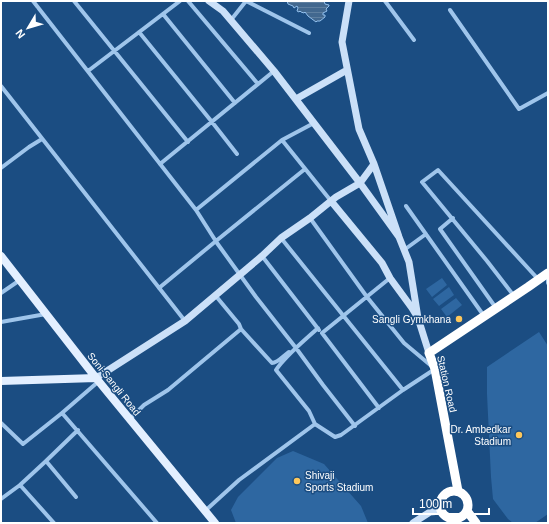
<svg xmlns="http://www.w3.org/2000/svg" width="549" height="524" font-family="Helvetica,sans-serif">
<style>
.grass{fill:#2e67a1}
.water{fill:url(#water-rules);stroke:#92c0ed}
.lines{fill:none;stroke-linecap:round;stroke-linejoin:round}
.street{stroke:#9fc5eb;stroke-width:4}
.secondary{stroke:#cbe0f8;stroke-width:7}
.primary{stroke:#e3efff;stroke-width:8}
.highway{stroke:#fff;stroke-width:9}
.poi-dot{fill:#fdc75b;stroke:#1b4d82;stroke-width:1.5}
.labels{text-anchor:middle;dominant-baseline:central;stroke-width:3;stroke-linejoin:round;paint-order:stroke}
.poi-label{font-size:10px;fill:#fff;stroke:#1b4d82;text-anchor:end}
.street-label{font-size:10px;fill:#fff;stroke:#1b4d82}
</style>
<defs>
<pattern id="water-rules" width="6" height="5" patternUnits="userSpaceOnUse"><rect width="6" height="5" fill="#42688f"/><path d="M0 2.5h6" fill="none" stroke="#5e7fa0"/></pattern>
</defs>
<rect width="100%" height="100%" fill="#1b4d82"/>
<path class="grass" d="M442 278 447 285 432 297 426 289Z
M449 287 454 295 439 306 433 299Z
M456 298 462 305 447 317 441 309Z
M539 332 548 346V514L535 523H513L508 519 493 499 491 477 487 394V367Z
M293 451 324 464 361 506 368 523H236L231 510 238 497 277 458Z"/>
<path class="water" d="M287 1H324L325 4 329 5V6L326 9 327 11 323 13V15H325V17L320 21H317L316 22 308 16 305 12 304 13 301 12 300 11 299 12 297 11 298 8 297 6 294 8 293 6 288 4Z"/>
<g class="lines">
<path class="street" d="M33 1 196 210 217 243 256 297 296 348 323 385 355 426
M74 1 188 142
M188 1 258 84
M385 1 414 40
M450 10 519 109 548 93
M163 14 235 103
M231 20 246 1 309 33
M139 32 212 122 237 154
M88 71 180 1
M1 86 185 321
M282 140 331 201
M160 164 274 71
M1 168 29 147 42 139
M406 206 484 316
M196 210 282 140 314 123
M310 218 367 297 404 343 435 369 403 390 341 435 335 437 315 424 309 411 276 370C285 356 305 340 318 328
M453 218 440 229 496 308
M281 238 403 390
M404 250 426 234
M262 256 319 330
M548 273V283
M159 288 216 241 305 169
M1 293 20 280
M215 295 239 324 241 329 272 363C278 363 283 356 289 352
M514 296 487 261 422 182 438 170 538 279
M1 322 46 314
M379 408 322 333 390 278
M62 413 99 381
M130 419 144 405 168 390 241 329
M1 423 23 444 62 413 157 523
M46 461 78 430
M1 499 20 485
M205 511 239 480 315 424
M54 523 20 485 46 461 76 497"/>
<path class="secondary" d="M209 1 223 11 274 71 360 183 399 237
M349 1 342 42 359 129 374 164 360 183 336 197 331 201 382 263 390 278 412 308 418 318
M296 99 347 70
M374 164 399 237 409 262 418 318 429 353
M96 378 185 321 262 256 281 238 310 218 331 201
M413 523 430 512 441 511"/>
<path class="primary" d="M1 256 96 378 215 523
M1 381 96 378"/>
<path class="highway" d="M440 505a14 14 0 1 1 28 0a14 14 0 1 1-28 0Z
M458 491 435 369 429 353 528 287 548 273
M467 511 476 523"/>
</g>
<g class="poi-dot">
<circle cx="459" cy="319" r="4"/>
<circle cx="519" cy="435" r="4"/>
<circle cx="297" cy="481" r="4"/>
</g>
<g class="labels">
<g class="poi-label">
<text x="451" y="319">Sangli Gymkhana</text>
<text x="511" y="429">Dr. Ambedkar<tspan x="511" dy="12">Stadium</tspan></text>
<text x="305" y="475" text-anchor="start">Shivaji<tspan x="305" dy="12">Sports Stadium</tspan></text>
</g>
<g class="street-label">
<text transform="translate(114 384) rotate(51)">Soni-Sangli Road</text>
<text transform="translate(447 384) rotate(77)">Station Road</text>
</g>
</g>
<rect width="549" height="524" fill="none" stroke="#ffffff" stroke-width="4"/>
<g transform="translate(28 28) rotate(232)" stroke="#1b4d82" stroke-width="3" paint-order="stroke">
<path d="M0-3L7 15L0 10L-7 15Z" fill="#ffffff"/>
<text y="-6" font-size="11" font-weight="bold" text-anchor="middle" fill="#ffffff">N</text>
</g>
<path d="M413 508v6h76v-6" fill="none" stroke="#ffffff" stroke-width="2"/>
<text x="419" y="508" font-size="12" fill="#ffffff" stroke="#1b4d82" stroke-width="3" paint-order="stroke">100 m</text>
</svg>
